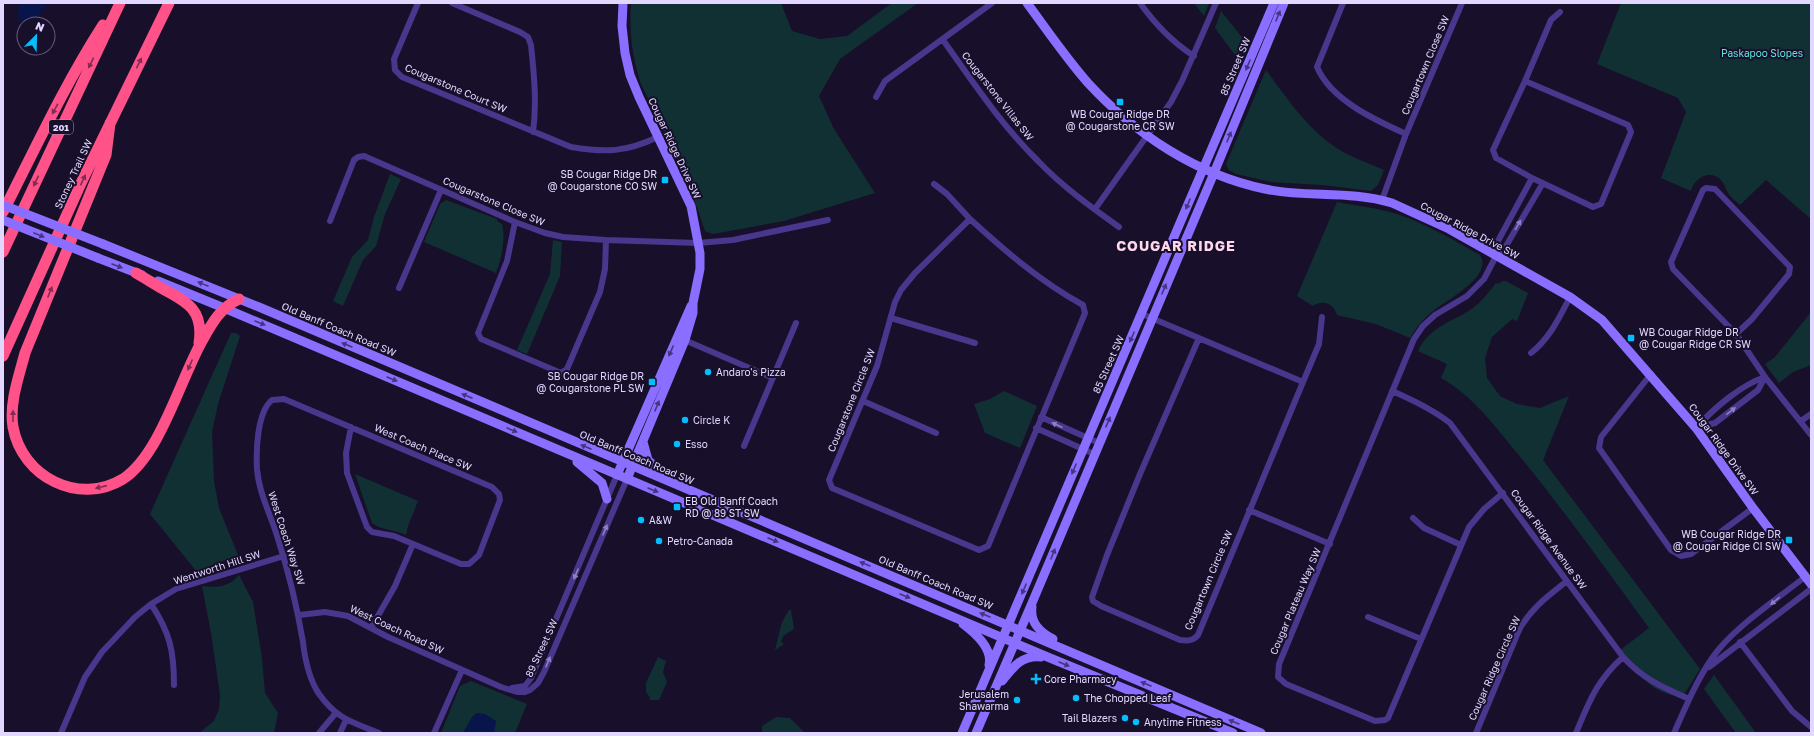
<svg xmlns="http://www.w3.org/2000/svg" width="1814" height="736" font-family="'Golos Text',sans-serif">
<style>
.green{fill:#113034}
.water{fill:#07154a}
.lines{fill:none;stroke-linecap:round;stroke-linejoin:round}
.street{stroke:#48378c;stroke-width:6}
.secondary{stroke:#896eff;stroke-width:9}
.highway{stroke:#ff5289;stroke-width:11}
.secondary-bridge{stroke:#896eff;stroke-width:9}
.oneway{fill:#45357f}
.oneway2{fill:#802d55}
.oneway3{fill:#8d7fc0}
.poi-dot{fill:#03bdff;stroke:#180f2a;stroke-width:1.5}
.labels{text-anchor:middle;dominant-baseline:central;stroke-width:4;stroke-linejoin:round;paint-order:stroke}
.shield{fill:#180f2a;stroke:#a59bbf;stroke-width:1}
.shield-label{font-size:9px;font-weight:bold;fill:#e2d7ff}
.park-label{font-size:10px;fill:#5be7db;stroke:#180f2a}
.street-label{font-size:10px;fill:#e2d7ff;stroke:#180f2a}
.poi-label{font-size:10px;fill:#e2d7ff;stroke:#180f2a;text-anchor:start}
.district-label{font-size:14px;font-weight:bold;letter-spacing:1px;fill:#ffd9eb;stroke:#180f2a}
</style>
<rect width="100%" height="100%" fill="#180f2a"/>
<path class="green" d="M631 3H781L792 31 820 39 847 36 892 3H918L840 59 819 96 834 129 875 193 784 221 713 234 705 231 688 181 641 84C632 57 629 31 631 3Z
M1194 3H1209L1204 16Z
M1621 3H1811V219L1766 180 1740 205C1736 201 1730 197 1727 191 1725 187 1724 183 1721 180 1710 169 1694 178 1691 191L1661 178 1686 112 1678 98 1597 64Z
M1221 11 1249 46 1241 63 1215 28Z
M1266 70C1289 101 1312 136 1347 154 1358 160 1371 164 1384 170L1378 185 1371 191 1322 185 1271 182 1236 174 1229 170 1226 164Z
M390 174 401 179 385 214 376 246 363 260 343 306 333 301 352 257 368 240 374 217Z
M446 200 497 219V221L502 224C506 237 501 261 496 273L424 242 440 204Z
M1337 202C1357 206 1378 208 1397 214 1427 224 1453 240 1480 255 1494 277 1445 300 1432 312 1423 319 1416 328 1410 338L1376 324 1337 315C1334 304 1323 299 1313 306L1297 296Z
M553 240 562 242 560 276 527 354 517 350 550 274Z
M1503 281H1506L1528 293 1517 321 1512 319 1492 337 1485 358 1487 378 1500 396 1517 404 1540 408 1569 396 1543 460 1700 669 1683 696C1654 697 1635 671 1619 651L1649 628C1606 569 1563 509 1517 453 1494 425 1473 396 1441 378L1447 364 1418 351C1430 326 1451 323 1473 308 1482 301 1489 292 1496 283L1498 284Z
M1811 312V365L1793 372 1779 383 1765 364 1775 357Z
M231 333H236L240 336 218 404 212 432 214 481 219 508 240 560 229 565 226 560C216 562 208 568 197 572L150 514Z
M1004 391 1037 406 1020 448 985 433 974 404 990 399Z
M355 474 418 501 408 526 406 535C395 530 381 530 372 523Z
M239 575 253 602 262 658 265 693 278 713 274 733H199L214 721 219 709 220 695 211 633 202 586C217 588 229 587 239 575Z
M789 610H791L794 629 783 636 781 642 784 644 775 650 782 622Z
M658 657 666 661 663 672 667 682 659 700H650L649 696 646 692V683Z
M1714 675 1756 733H1736L1704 689Z
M471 681 527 704 515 733H441L460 686Z
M776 717 790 718 805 733H762V726Z"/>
<path class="water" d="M20 3H47L34 24H25L19 20 18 10Z
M477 713 485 714 496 721 494 733H463L472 717Z"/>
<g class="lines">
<path class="street" d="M418 3 394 59 395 70 402 77 571 147C606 153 626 152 658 137
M452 3 520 32 528 37 531 45C534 74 537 103 533 132
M1140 3C1155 24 1172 42 1194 56
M1343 3 1317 67C1331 100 1375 120 1406 134
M943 40C973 82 1002 126 1039 162 1063 187 1091 207 1119 227
M1525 81 1628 125 1631 132 1601 204 1593 207 1532 178 1496 158 1493 150Z
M1525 81 1551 20 1560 12
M876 97 885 81 992 3
M934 184 947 194 970 219
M1382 200 1406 134 1462 3
M1095 209 1171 102 1182 81 1216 3
M970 219C1005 251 1041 282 1083 305L1085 313 988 546 979 550 832 488 829 480 877 366 895 302 901 290 915 273Z
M330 221 354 160 358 157 364 156 515 222 545 233 563 237 606 240 698 243 733 240 828 220
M515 222 507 261 478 333 481 339 561 373 567 369 600 292 605 269 606 240
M1496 256 1506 246 1543 183
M399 288 441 190
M1142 314 1303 382 1198 635C1193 641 1188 641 1180 640L1101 606 1093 601 1092 597 1107 555 1140 474 1199 338
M891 318 975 343
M1736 334 1752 319 1789 274 1790 267 1715 189 1706 188 1703 190 1671 262 1673 269 1736 334 1765 377 1811 435
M682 339 773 378
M1531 353C1550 338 1559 318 1570 297
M1651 374 1601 437 1599 448 1671 550 1681 556 1691 554 1753 508
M1303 382 1319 344 1322 317
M1392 391C1413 400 1432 409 1450 423L1623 657C1643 679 1662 687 1689 699
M863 401 936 433
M1041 417 1099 443
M1801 421 1811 414
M351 427 346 453 347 473 367 527 372 532 394 536 461 564H469L479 555 500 500 499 494 492 487 284 399 272 400C257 412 256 451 257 469 259 494 271 515 278 539 289 573 297 607 303 642 305 660 309 679 319 694 337 719 352 722 379 733
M1036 428 1094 454
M1696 428 1715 423 1758 390 1765 377
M1696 428C1714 408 1741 385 1765 377
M744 446 796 323
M1503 493 1484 509 1469 527 1388 718 1385 720 1375 721 1286 684 1278 677 1279 664 1414 339 1423 326 1435 315 1467 296 1484 279 1496 256 1498 241 1532 178
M1249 510 1330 544
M1413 518 1424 528 1461 545
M151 604C170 633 174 651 174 685
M299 615 325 612 348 616 388 637 501 687 517 692H525L530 690 538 683 544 672 627 479
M1368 617 1421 639
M371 628 395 586 413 544
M1740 642 1792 711 1811 727
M1709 667 1811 589
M512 688 525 686 531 678 617 475
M61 733 85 677 102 652 135 617 151 604 176 589 284 556
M319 733 335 714
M340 733 346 720
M434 733 462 670
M1476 733 1519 630C1531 608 1548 596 1567 581
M1576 733C1589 702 1597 680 1623 657
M1674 733C1686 706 1700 672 1719 649 1741 623 1778 598 1805 577"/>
<path class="secondary" d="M623 3 622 26 625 53 630 75 639 97 691 206 700 253V269L693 303V313L685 340 627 479
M1027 3C1047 30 1066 58 1088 83 1135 134 1197 175 1265 189 1306 198 1350 190 1392 203L1449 229 1570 297 1602 320 1696 428 1753 508 1811 584
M103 244 259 307 1261 733
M98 258 142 275
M158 281 224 308 1050 658 1233 733
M643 442 648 460 669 479
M577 462 602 483 607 499
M617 475 691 306
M1032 607C1030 623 1040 632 1053 639
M963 624C975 633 993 648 989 665
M1002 681C1013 667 1022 655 1041 657
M962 733 1274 3
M976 733 1032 603 1214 173 1284 3"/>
<path class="highway" d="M110 123 106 155 25 353C19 376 9 403 13 427 22 477 79 506 123 479 160 455 180 380 202 341 212 323 220 308 239 299
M3 212C35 149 65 84 103 25
M3 252 120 3
M136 273C145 278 154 284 163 289 188 302 204 311 199 343
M3 356 82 181 169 3"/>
<path class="secondary-bridge" d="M3 205 103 244
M3 220 98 258"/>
</g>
<defs><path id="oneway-solid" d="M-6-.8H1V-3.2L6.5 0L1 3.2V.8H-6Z"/></defs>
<g class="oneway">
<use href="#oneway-solid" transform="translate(1278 16) rotate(-68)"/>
<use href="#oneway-solid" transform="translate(1248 65) rotate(113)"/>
<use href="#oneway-solid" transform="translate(1229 137) rotate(-68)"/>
<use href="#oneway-solid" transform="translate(1188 204) rotate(113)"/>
<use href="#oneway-solid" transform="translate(39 235) rotate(22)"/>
<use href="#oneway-solid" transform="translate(117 266) rotate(21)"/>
<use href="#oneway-solid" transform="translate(203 284) rotate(-158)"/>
<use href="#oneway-solid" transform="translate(1164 289) rotate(-67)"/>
<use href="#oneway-solid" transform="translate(260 323) rotate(23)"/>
<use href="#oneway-solid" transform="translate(1132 337) rotate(114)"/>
<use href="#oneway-solid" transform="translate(347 345) rotate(-157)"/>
<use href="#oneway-solid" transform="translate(671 351) rotate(114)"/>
<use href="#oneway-solid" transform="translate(392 379) rotate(23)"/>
<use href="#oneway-solid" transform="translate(467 396) rotate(-157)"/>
<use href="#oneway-solid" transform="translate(657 406) rotate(-68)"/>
<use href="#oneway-solid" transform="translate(1108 422) rotate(-67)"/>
<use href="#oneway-solid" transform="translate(512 430) rotate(23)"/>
<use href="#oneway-solid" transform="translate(586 447) rotate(-157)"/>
<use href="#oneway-solid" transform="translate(1074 469) rotate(113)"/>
<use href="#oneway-solid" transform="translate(653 490) rotate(23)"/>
<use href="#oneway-solid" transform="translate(773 540) rotate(23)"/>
<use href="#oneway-solid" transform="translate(1053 554) rotate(-68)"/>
<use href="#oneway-solid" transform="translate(865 564) rotate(-157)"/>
<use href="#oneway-solid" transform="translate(1024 589) rotate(113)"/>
<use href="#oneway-solid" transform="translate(905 596) rotate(23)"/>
<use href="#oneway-solid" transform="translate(985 615) rotate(-157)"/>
<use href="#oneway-solid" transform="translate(1064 664) rotate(23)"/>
<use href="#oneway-solid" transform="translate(1146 684) rotate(-157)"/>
<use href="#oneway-solid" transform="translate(1234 722) rotate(-157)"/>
</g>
<g class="oneway2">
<use href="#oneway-solid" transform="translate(91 63) rotate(116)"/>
<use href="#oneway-solid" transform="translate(139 63) rotate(-64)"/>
<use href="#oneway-solid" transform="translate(55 109) rotate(119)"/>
<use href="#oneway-solid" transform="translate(83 180) rotate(-65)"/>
<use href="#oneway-solid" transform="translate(36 181) rotate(115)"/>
<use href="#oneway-solid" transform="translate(50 292) rotate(-68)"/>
<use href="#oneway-solid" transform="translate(190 365) rotate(114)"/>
<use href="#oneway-solid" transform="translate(13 416) rotate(-90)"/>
<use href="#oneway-solid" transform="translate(101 487) rotate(167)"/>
</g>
<g class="oneway3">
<use href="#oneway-solid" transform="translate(1518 225) rotate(-60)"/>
<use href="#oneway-solid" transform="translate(1731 411) rotate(-38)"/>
<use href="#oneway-solid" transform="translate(1057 425) rotate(-156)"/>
<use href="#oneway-solid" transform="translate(605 530) rotate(-67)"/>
<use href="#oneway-solid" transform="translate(576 574) rotate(113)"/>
<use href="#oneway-solid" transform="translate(1775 601) rotate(141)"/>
<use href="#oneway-solid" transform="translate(548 662) rotate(-67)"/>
</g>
<g class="poi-dot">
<rect x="1116" y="98" width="8" height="8" rx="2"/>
<rect x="661" y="176" width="8" height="8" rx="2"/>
<rect x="1627" y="334" width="8" height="8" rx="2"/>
<circle cx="708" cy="372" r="4"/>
<rect x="648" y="378" width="8" height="8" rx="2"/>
<circle cx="685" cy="420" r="4"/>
<circle cx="677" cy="444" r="4"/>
<rect x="673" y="503" width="8" height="8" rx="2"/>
<circle cx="641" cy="520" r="4"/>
<rect x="1785" y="536" width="8" height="8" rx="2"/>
<circle cx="659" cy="541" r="4"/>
<path d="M1034 673h4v4h4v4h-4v4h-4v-4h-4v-4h4z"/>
<circle cx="1076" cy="698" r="4"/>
<circle cx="1017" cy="700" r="4"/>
<circle cx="1125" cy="718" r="4"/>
<circle cx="1136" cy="722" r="4"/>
</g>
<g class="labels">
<rect class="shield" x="49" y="120" width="24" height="14" rx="3"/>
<g class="shield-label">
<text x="61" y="127">201</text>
</g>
<g class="park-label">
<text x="1762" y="53">Paskapoo Slopes</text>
</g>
<g class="street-label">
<text transform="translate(1425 65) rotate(-67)">Cougartown Close SW</text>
<text transform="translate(1235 66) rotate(-67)">85 Street SW</text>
<text transform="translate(456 88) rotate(23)">Cougarstone Court SW</text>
<text transform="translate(998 96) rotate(52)">Cougarstone Villas SW</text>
<text transform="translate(675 148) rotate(65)">Cougar Ridge Drive SW</text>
<text transform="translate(73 174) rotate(-65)">Stoney Trail SW</text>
<text transform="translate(494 201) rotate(23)">Cougarstone Close SW</text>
<text transform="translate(1470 230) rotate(28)">Cougar Ridge Drive SW</text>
<text transform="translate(339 329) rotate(23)">Old Banff Coach Road SW</text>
<text transform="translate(1108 364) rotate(-66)">85 Street SW</text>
<text transform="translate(851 400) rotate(-68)">Cougarstone Circle SW</text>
<text transform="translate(423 447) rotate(23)">West Coach Place SW</text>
<text transform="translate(1724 449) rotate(54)">Cougar Ridge Drive SW</text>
<text transform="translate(637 457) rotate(23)">Old Banff Coach Road SW</text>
<text transform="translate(287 538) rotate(72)">West Coach Way SW</text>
<text transform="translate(1549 539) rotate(54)">Cougar Ridge Avenue SW</text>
<text transform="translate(217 567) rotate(-18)">Wentworth Hill SW</text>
<text transform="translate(1208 580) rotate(-67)">Cougartown Circle SW</text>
<text transform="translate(936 582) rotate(23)">Old Banff Coach Road SW</text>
<text transform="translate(1295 601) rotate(-67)">Cougar Plateau Way SW</text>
<text transform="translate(397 629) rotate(25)">West Coach Road SW</text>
<text transform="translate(541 648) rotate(-65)">89 Street SW</text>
<text transform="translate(1494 668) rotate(-66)">Cougar Ridge Circle SW</text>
</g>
<g class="poi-label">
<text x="1120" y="114" text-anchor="middle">WB Cougar Ridge DR<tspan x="1120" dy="12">@ Cougarstone CR SW</tspan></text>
<text x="657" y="174" text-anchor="end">SB Cougar Ridge DR<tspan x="657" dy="12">@ Cougarstone CO SW</tspan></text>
<text x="1639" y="332">WB Cougar Ridge DR<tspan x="1639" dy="12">@ Cougar Ridge CR SW</tspan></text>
<text x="716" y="372">Andaro's Pizza</text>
<text x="644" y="376" text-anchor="end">SB Cougar Ridge DR<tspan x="644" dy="12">@ Cougarstone PL SW</tspan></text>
<text x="693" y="420">Circle K</text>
<text x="685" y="444">Esso</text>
<text x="685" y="501">EB Old Banff Coach<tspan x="685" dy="12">RD @ 89 ST SW</tspan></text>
<text x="649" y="520">A&amp;W</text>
<text x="1781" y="534" text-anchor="end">WB Cougar Ridge DR<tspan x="1781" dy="12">@ Cougar Ridge CI SW</tspan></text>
<text x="667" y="541">Petro-Canada</text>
<text x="1044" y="679">Core Pharmacy</text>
<text x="1009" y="694" text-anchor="end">Jerusalem<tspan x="1009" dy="12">Shawarma</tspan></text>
<text x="1084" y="698">The Chopped Leaf</text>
<text x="1117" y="718" text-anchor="end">Tail Blazers</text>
<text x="1144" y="722">Anytime Fitness</text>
</g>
<g class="district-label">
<text x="1176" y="245">COUGAR RIDGE</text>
</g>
</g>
<rect width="1814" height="736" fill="none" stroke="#e2d7ff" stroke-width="8"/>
<g transform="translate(36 36) rotate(23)"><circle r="19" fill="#180f2a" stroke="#695f7f"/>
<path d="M0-3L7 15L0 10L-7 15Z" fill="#03bdff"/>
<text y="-6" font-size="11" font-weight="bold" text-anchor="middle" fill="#e2d7ff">N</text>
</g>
</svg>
